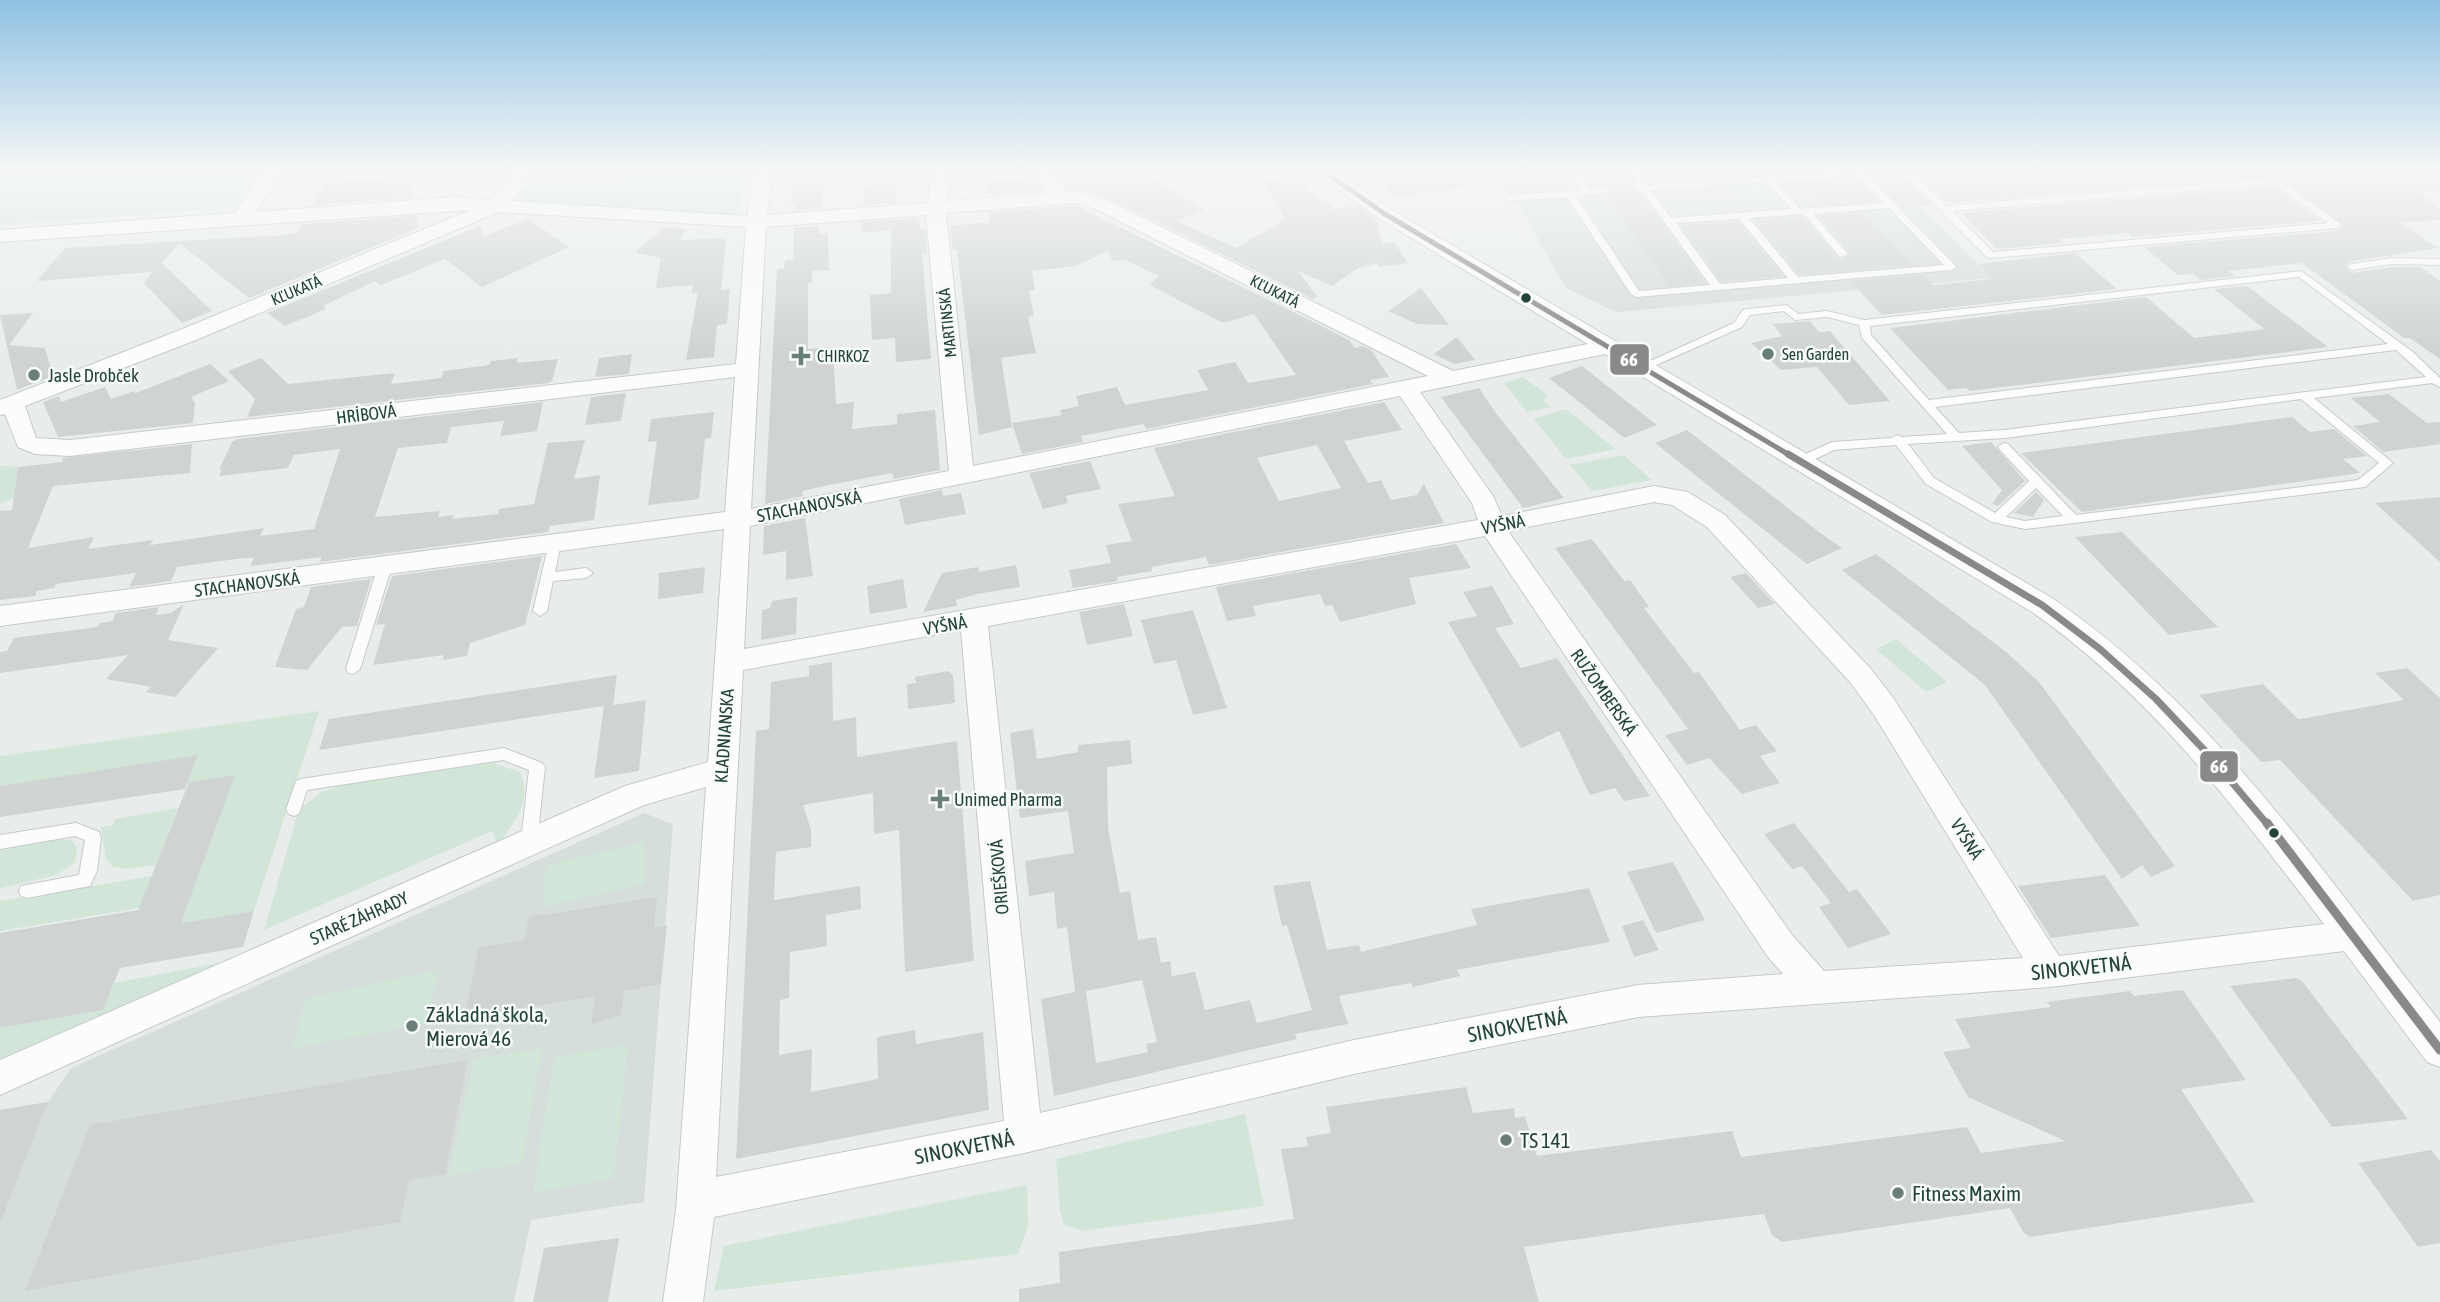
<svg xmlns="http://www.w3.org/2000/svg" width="2440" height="1302" font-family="'Asap Condensed',sans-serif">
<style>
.built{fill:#d6dedb}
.green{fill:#d1e6d8}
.building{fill:#cfd4d2;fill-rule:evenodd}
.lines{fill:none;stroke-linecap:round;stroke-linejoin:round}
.service-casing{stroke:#c5cac8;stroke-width:2}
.minor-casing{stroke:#c5cac8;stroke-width:2}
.service{fill:#fcfcfc;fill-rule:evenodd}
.minor{fill:#fcfcfc;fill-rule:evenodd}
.bus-1-far2-casing{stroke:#f7fbf9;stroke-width:10}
.bus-1-far1-casing{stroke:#f7fbf9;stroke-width:12}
.bus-1-casing{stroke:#f7fbf9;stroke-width:14}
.bus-1-far2{stroke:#898989;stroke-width:5}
.bus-1-far1{stroke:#898989;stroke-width:7}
.bus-1{stroke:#898989;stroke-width:9}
.bus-dot{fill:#24423a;stroke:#f7fbf9;stroke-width:2.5}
.poi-dot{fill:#697e78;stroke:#f7fbf9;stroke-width:2.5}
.labels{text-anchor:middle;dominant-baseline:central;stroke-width:5;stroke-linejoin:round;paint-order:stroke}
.far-street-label{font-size:16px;fill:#24423a;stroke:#f7fbf9}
.far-poi-label{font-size:16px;fill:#24423a;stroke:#f7fbf9;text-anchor:start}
.poi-label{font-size:18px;fill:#24423a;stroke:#f7fbf9;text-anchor:start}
.street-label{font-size:18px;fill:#24423a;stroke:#f7fbf9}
.near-street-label{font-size:21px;fill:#24423a;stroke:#f7fbf9}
.near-poi-label{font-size:21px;fill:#24423a;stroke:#f7fbf9;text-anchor:start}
.line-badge{stroke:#f7fbf9;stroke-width:2.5}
.badge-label{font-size:19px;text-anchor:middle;font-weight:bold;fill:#fff}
</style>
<rect width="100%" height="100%" fill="#e8edeb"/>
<path class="built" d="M1486 171H1885L1992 278 1616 312 1566 288 1517 202 1512 203 1497 179Z
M644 813 673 824 644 1202 531 1220 514 1302H0V1110L48 1102 71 1068Z"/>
<path class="green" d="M0 171H258L232 208 0 225Z
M745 174 737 215 532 203 526 201 520 190Z
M1763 186 1779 204 1747 206 1732 188Z
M1523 377 1549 396 1542 400 1551 407 1527 412 1504 383Z
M1566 409 1616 449 1566 459 1534 419Z
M1624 455 1652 480 1592 491 1570 465Z
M0 466 18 467 14 498 0 504Z
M1896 639 1947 682 1926 692 1876 649Z
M319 711 254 911 181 923 234 776 187 782 198 756 0 786V756Z
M493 763 520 772C533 801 515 821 498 845L492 831 264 930 299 809 322 792 349 783Z
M178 808 156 865 128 869 113 867 106 859 101 827 113 825 115 819Z
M60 839 73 841 77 848 75 862 57 875 0 888V849Z
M645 842V884L543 907 546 865Z
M152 876 139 908 0 931V901Z
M238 959 0 1064V1028L103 1010 114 983Z
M438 970 428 1023 291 1049 307 998Z
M628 1044 614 1178 533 1193 554 1057Z
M542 1049 522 1163 449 1175 474 1059Z
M1245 1114 1264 1206 1083 1231 1064 1225 1060 1210 1056 1159Z
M1027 1185 1028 1226 1018 1254 714 1291 724 1246Z"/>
<path class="building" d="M1056 171H1140L1204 209 1177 221 1236 248 1285 219 1263 180 1293 176 1299 185H1304L1309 192H1315L1321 201H1327L1333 209 1358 206 1377 221 1382 244 1394 242 1408 263 1379 267 1377 263 1358 268 1332 286 1298 271 1317 296 1313 299 1108 198 1079 188 1066 189Z
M1375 171H1484L1485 184 1394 197Z
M1589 171H1625L1634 184 1631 189 1640 193 1705 283 1669 286 1606 195 1610 190 1599 186Z
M1866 171H1899L1931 205 1902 208Z
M1913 171H2440V192H2419L2440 209V220L2400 222 2438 248 2352 261 2345 266 2352 273 2392 267H2420L2440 281V359L2410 338H2404L2302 263 2228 271 2235 276 2201 280 2193 274 2178 275 2144 247 2337 231 2344 226 2279 176 1947 203Z
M409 175 413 197 313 205 326 184Z
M825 175 821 208 795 210V204H790L794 178Z
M1035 177 1042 192 988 195 987 181Z
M1856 178 1878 201 1821 205 1800 182Z
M897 183V203L863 205 864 186Z
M2274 187 2321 221 2132 237 2127 233 2058 239 2063 243 1997 249 1961 213Z
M1077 206 1320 325 1350 341 1355 348 1363 346 1371 350 1389 377 1370 380 1373 384 1146 429 1144 424 1081 436 1083 442 1022 454 1012 423 1062 415 1060 410 1079 406 1076 396 1117 387 1125 405 1208 390 1197 370 1235 362 1248 383 1296 375 1254 314 1223 323 1150 285 1159 276 1125 260 1113 261 1107 251 1076 266 1032 271 1035 290 1029 291 1034 316 1028 317 1036 353 1001 358 1012 427 979 435 957 250H953L950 226 989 222V212Z
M1865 213 1914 265 1799 274 1754 220 1803 217 1837 258 1842 260 1850 252 1818 216Z
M416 216 418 228 249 298 179 243 162 263 212 311 182 323 144 283 152 272 37 281 65 248 283 235 296 233 302 224Z
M919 218 920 229H925L927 253 922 254 931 359 896 362 895 338 872 340 870 295 891 293V230L861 233 862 222Z
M528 219 569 247 482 287 445 259 381 285 375 281 323 306 326 309 285 326 267 313 480 226 484 236Z
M1738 222 1783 276 1721 281 1681 225Z
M819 226V234L828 233 829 270 812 271V282L808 283V349L833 347 836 404 854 402 852 429 897 424V414L935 410 940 470 894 479 892 473 824 486 802 491 803 496 765 504 777 269 784 268 785 260H793L794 228Z
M664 228 687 229 679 240 726 238 721 290 730 289 727 324 717 325 714 357 686 360 698 292 692 293 693 285 656 288 661 258 635 252Z
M2075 253 2117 289 1882 315 1850 281 1924 275 1933 285 1993 279 1979 264Z
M2247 286 2328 347 1970 391 1966 388 1948 390 1890 328 2146 297 2194 338 2264 329 2214 289Z
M1421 288 1449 325 1417 324 1388 311Z
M33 313 9 345 45 348 53 376 17 390 0 315Z
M1810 321 1819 332 1830 331 1890 401 1849 405 1817 367 1781 370 1751 343 1782 336 1773 324Z
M1457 337 1475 360 1454 364 1434 354Z
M632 354 629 374 595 377 599 358Z
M261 358 288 384 395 373 391 384 441 378 444 371 489 365 491 361 518 358 517 363 558 359 552 381 548 383 247 417 255 399 228 371Z
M210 364 229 381 191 397 195 403 193 423 58 437 43 402 59 396 61 402 105 387 111 399 134 391 136 393Z
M1582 366 1611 389 1657 425 1624 438 1549 378Z
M1479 388 1495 412 1564 498 1523 508 1441 397Z
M626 393 621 421 585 425 591 397Z
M2389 394 2427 423 2440 422V444L2383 452 2353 426 2380 422 2351 398Z
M543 402 537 431 500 436 504 421 451 427 447 443 398 448 375 517 440 511 438 517 454 515 452 519 498 514 499 509 534 504 548 443 585 440 574 479 600 475 594 520 550 526 548 532 320 562 322 557 250 566 254 558H244L177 567 171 581 129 587 136 573 56 584 54 588 37 591 35 596 0 600V511L12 510 18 467 63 462 62 458 192 444 190 473 53 486 28 548 94 537 88 549 153 540 150 545 264 528 260 536 314 529 340 449 294 455 288 468 219 476 222 469 219 470 232 442 237 439Z
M1384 402 1402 430 1344 441 1368 483 1381 480 1391 500 1417 495 1424 484 1444 523 1209 565 1206 557 1151 567 1152 571 1117 577 1118 581 1073 588 1069 570 1111 563 1106 545 1132 541 1118 504 1175 496 1154 448ZM1317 445 1341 488 1279 501 1257 458Z
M714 412 711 438 705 439 699 499 648 505 657 441 648 442 651 419Z
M2292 417 2310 432 2334 429 2367 456 2343 459 2360 473 2082 512 2021 453Z
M1687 430 1819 532 1842 548 1807 564 1655 443Z
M1991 442 2025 481 1998 506 1992 504 2002 490 1962 446Z
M1090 461 1101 489 1066 496 1068 503 1043 509 1029 473Z
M942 490 943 496 961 493 966 514 905 525 899 499Z
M2036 492 2044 500 2033 517 2014 513Z
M2440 497V562L2375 503Z
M805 518 813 576 786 580V551L763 555 764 526Z
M2122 532 2218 627 2169 635 2075 537Z
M1592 539 1624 581 1630 580 1649 607 1644 608 1694 673 1699 672 1740 730 1756 725 1777 751 1760 756 1780 783 1742 794 1709 758 1687 765 1665 735 1688 729 1555 548Z
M1456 544 1471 568 1409 578 1416 604 1340 622 1332 605 1325 606 1320 594 1253 606 1256 616 1227 621 1216 587Z
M1876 554 2005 651 2039 682 2175 866 2151 877 2142 865 2122 879 1985 685 1842 570Z
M542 556 525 625 470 643 467 656 443 660 444 655 373 665 385 624 376 625 392 576Z
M1016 565 1020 587 977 594 956 600 957 606 923 612 942 573 978 567 979 572Z
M705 567 703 593 658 599 659 573Z
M1746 573 1775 604 1758 608 1730 577Z
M371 579 357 626 342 627 307 670 275 667 296 609 304 607 311 587Z
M903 579 907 608 870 614 867 586Z
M1492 586 1514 624 1495 628 1521 668 1557 658 1650 796 1624 801 1615 788 1590 795 1559 731 1522 748 1519 745 1448 622 1477 616 1463 592Z
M797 597 796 634 761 640 762 610 770 608 772 601Z
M184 604 168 640 218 648 175 697 146 692 151 687 106 679 128 655 0 673V652L7 651 14 638 97 627 100 623 113 621 116 613 159 607 156 615 171 613Z
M1124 604 1133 636 1087 645 1079 612Z
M1193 610 1227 708 1193 715 1176 660 1154 664 1141 620Z
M832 662 833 721 856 717 857 757 957 741 974 961 905 972 899 830 874 834 873 793 803 805 811 830V847L776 852 774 900 860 886 861 909 826 915 827 946 790 952 789 998 780 1000 779 1055 812 1049 811 1092 878 1079 877 1037 915 1030 916 1044 983 1032 989 1110 736 1159 756 731 769 729 771 682 809 676V666Z
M2407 668 2440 698V895L2413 901 2280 760 2261 762 2199 695 2263 684 2298 719 2306 718 2404 700 2375 673Z
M948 671 953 675 955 703 908 709 907 684 916 683 915 677Z
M617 675 613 705 646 700 639 771 594 778 604 706 319 750 329 719Z
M1033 729 1037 759 1078 752V745L1130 740 1132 764 1107 767 1108 828 1120 893 1130 891 1138 940 1156 937 1161 963 1170 961 1172 976 1195 972 1205 1010 1250 1000 1257 1023 1312 1010 1287 925 1282 926 1273 886 1310 881 1327 950 1359 945 1361 952 1407 941 1477 925 1471 909 1589 888 1610 942 1457 970 1460 976 1413 987 1411 983 1339 996 1348 1024 1295 1034 1297 1039 1054 1096 1041 999 1075 992 1067 927 1057 929 1054 892 1029 896 1025 861 1074 853 1068 811 1020 818 1010 733ZM1142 980 1157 1042 1146 1044 1148 1052 1096 1063 1086 991Z
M198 755 185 789 0 817V786Z
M235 775 181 923 254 911 243 947 120 968 103 1010 0 1028V933L138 910 189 782Z
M1794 823 1849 892 1857 889 1891 934 1848 948 1819 907 1831 903 1802 866 1792 869 1764 834Z
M1673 862 1705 920 1656 933 1627 872Z
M2105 875 2140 926 2051 938 2018 886Z
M657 897 654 928 667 925 661 984 624 991 621 1015 591 1024 595 996 464 1018 479 947 524 940 529 917Z
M1643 920 1659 950 1634 957 1622 926Z
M2296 978 2302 981 2408 1119 2332 1127 2230 986Z
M2183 990 2246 1080 2181 1089 2255 1202 2030 1237 2023 1232 2010 1208 1782 1242 1772 1235 1764 1214 1669 1226 1524 1247 1539 1302H1019V1289L1060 1283 1059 1252 1294 1219 1281 1149 1308 1146 1306 1137 1331 1133 1326 1107 1466 1087 1473 1113 1514 1108 1515 1118 1525 1116 1537 1156 1732 1131 1741 1157 1967 1127 1981 1153 2065 1141 1968 1097 1943 1052 1971 1048 1955 1019 2051 1007 2047 1002 2130 991 2134 996Z
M468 1060 445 1174 409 1180 400 1222 25 1291 90 1125Z
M48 1102 1 1221H0V1110Z
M2431 1150 2440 1161V1243L2418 1247 2358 1163Z
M619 1238 608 1302H533L544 1248Z"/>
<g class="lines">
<g class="service-casing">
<path id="service" d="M1567 171H1576L1589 189 1603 188 1608 191 1603 194 1576 196 1639 291 1710 285 1642 191 1633 188 1638 185 1630 175 1634 171H1642L1640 175 1647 185 1863 171 1957 267 1952 270 1636 297 1631 294 1567 197 1509 201 1504 198 1509 195 1580 190ZM1857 175 1884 203 1800 209 1776 181ZM1767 181 1791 209 1671 218 1651 190ZM1889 208 1944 265 1798 277 1749 218 1804 214 1839 256 1843 257 1848 254 1813 214ZM1739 219 1788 278 1720 284 1676 223Z
M1901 171H1910L1946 206 2277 178 2342 225 2337 228 1991 258 1987 257ZM2275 184 2328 223 1993 252 1952 211Z
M2392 258 2440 259V265L2392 264 2352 270 2347 267 2352 264Z
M2301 271 2413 352 2440 378V387L2432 383 2314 398 2393 463 2365 487 2025 529 1992 522 1926 484 1896 445 1834 450 1805 464H1797L1795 461 1797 458 1832 442 1892 438 1897 435 1902 437 1947 434 1862 338 1859 325 1827 317 1795 320 1784 311 1750 315 1742 327 1647 369 1643 370 1637 367 1734 323 1743 310 1747 309 1787 305 1798 314 1827 311 1864 320ZM2299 277 2388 344 1929 400 1871 335 1870 326ZM2396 350 2426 377 2005 430 1959 433 1935 407ZM2301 399 2379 463 2358 480 2076 515 2008 444 2004 443 1998 447 2000 450 2029 481 1995 513 1934 478 1908 444 2005 438ZM2036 488 2063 516 2025 521 2006 517Z
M555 539 561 543 555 572 586 568 593 573 586 578 553 581 547 611 540 616 533 611 549 543Z
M385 561 392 566 360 669 353 674 348 673 346 669 378 566Z
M504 748 542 763 545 767 537 842 535 847 529 849 523 847 521 842 529 770 503 760 307 790 299 814 294 816 289 814 286 810 296 781 301 779Z
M76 823 99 832 101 837 97 871 90 886 27 898 21 896 19 891 21 886 79 875 85 840 75 836 0 849V835Z"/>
</g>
<g class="minor-casing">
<path id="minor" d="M264 171H282L256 212 453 197 491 200 503 187 511 171H529L522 189 511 201 747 216 755 171H773L767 215 928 203 932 171H950L947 201 1046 194 1035 171H1053L1065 192 1078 191 1107 200 1453 371 1588 344 1378 218 1314 171H1335L1392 210 2052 598C2211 706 2323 872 2440 1022V1067L2427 1062 2344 951 2050 987 1638 1017 1354 1074 1024 1153 714 1217 703 1302H663L676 1210 706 787 644 805 0 1095V1060L625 786 708 762 724 529 0 626V606L725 512 735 377 70 456 35 454 18 447 5 414 0 415V400L180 330 470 210 0 242V230L235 213ZM1077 203 1093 208 1428 376 973 466 946 213ZM498 212 746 227 736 364 70 440 36 438 25 406 196 340ZM926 215 949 471 751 509 766 227ZM1605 354 2032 612C2151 695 2237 810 2324 924L2059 956 1894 699 1870 668 1725 515 1688 492 1654 486 1502 516 1493 496 1420 392ZM1400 396 1472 503 1478 520 744 649 750 526ZM1654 502 1672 505 1707 527 1850 682 1874 715 2023 958 1824 971 1792 935 1508 531ZM1485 536 1768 957 1783 974 1638 985 1354 1040 1040 1113 988 626ZM961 630 1004 1121 716 1177 743 670Z"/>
</g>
<use href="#service" class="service"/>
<use href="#minor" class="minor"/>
<g class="bus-1-far2-casing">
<path id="bus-1-far2" d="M1323 171 1385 214 1791 456"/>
</g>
<g class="bus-1-far1-casing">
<path id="bus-1-far1" d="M1788 454 2042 605 2100 649 2156 699 2208 754 2268 825"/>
</g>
<g class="bus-1-casing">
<path id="bus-1" d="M2267 823 2440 1050"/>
</g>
<use href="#bus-1-far2" class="bus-1-far2"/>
<use href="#bus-1-far1" class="bus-1-far1"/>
<use href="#bus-1" class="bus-1"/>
</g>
<linearGradient id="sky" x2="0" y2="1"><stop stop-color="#8fc1e3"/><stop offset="0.48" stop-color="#f5f7f6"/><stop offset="1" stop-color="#f5f7f6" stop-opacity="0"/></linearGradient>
<rect width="2440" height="353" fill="url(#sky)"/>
<g class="bus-dot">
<circle cx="1526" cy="298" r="6"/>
<circle cx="2274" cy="833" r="6"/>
</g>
<g class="poi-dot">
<circle cx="1768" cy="354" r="7"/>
<path d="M797.5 345.5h7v7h7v7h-7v7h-7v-7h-7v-7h7z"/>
<circle cx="34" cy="375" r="7"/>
<path d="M936.5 788.5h7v7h7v7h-7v7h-7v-7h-7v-7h7z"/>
<circle cx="412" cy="1026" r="7"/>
<circle cx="1506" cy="1140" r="7"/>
<circle cx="1898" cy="1193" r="7"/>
</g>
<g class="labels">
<g class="far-street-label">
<text transform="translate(296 290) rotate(-23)">KĽUKATÁ</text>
<text transform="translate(1275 291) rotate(27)">KĽUKATÁ</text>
<text transform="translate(947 323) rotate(-96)">MARTINSKÁ</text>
</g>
<g class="far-poi-label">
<text x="1782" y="354">Sen Garden</text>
<text x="817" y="356">CHIRKOZ</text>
</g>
<g class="poi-label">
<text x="48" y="375">Jasle Drobček</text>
<text x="954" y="799">Unimed Pharma</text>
</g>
<g class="street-label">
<text transform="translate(366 414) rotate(-7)">HRÍBOVÁ</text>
<text transform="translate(809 506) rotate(-11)">STACHANOVSKÁ</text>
<text transform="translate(1503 524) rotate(-11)">VYŠNÁ</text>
<text transform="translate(247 584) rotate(-7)">STACHANOVSKÁ</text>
<text transform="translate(945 625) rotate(-10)">VYŠNÁ</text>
<text transform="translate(1604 692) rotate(55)">RUŽOMBERSKÁ</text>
<text transform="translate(724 736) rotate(-86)">KLADNIANSKA</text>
<text transform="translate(1967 839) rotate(58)">VYŠNÁ</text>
<text transform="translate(999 877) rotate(-95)">ORIEŠKOVÁ</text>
<text transform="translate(359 918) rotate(-24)">STARÉ ZÁHRADY</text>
</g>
<g class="near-street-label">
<text transform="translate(2081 967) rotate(-6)">SINOKVETNÁ</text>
<text transform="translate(1517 1025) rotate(-11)">SINOKVETNÁ</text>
<text transform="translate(964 1147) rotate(-11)">SINOKVETNÁ</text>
</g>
<g class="near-poi-label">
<text x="426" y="1014">Základná škola,<tspan x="426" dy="24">Mierová 46</tspan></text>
<text x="1520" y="1140">TS 141</text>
<text x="1912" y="1193">Fitness Maxim</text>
</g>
</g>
<g class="line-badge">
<rect x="1609" y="343" width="41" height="33" rx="7" fill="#898989"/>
<rect x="2199" y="750" width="40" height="33" rx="7" fill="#898989"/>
</g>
<g class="badge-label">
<text x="1629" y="366">66</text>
<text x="2219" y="773">66</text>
</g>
</svg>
